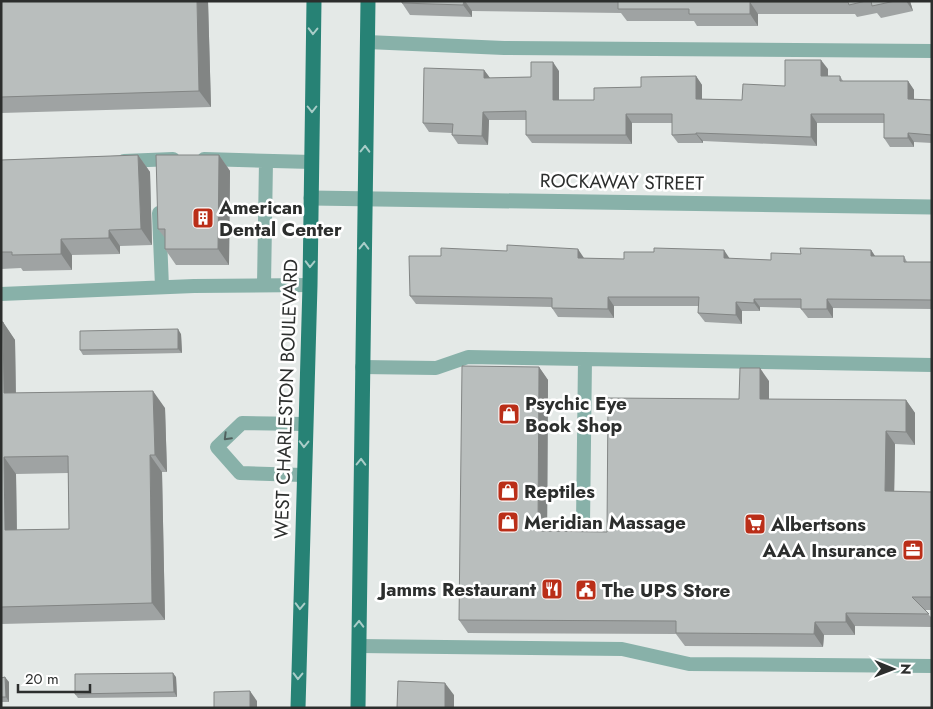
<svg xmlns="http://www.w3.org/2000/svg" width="933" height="709" font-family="Jost,sans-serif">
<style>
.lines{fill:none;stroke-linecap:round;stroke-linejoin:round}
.service{stroke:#88b1a9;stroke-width:14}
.minor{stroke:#88b1a9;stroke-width:15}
.primary{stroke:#278275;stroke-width:15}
.wall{fill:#9fa3a3;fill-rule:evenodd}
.shaded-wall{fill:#828584}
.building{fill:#b9bebd;stroke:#828584;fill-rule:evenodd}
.oneway{stroke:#a9cdc8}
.oneway2{stroke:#51625f}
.labels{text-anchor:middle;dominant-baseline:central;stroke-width:5;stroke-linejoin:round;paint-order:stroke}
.street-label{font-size:19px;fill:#2c2e2d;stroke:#fff}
.poi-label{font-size:19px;font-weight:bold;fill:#2c2e2d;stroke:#fff;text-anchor:start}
</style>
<rect width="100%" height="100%" fill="#e4e9e7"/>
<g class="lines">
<path class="service" d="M367 42 504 48 932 51
M204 159 312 162
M124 161 173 159
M159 213 162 287
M264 285 266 161
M1 294 194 286 310 285
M362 367 436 368 468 357 932 365
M303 475 240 473 217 447 242 423 305 424
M583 524 585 359
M359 646 622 649 689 664 932 666"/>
<path class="minor" d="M311 198 932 207"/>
<path class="primary" d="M298 708 310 285 314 1
M358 708 368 1"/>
</g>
<path class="wall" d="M1 1H208L211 107 1 113Z
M402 1H910L913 11 881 18 877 13 857 17 855 14H758V26H697L694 21H627L621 13 472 11V17L410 15 402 3Z
M828 69V76H840L843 81H908L914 90V99L932 100V143L914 142V147H890L884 138V123H817V146L703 141V143H678L672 135V123H632V144L532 143 526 135V120H489L488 145 458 144 452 135V133L429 132 423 123 484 70 490 78 531 77 559 71V100H594L641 87 696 76 702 85V99L742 100 785 86Z
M138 155 150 172 152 245 120 246V254L72 255V270L23 271 21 268 1 269V160Z
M219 155 230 171 229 265H176L165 249V238L158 229Z
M871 250 875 256H904L907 262H932V309L833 308V318H808L801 309V308L760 307V311H742V324L705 322 698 313 699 306H614V318L558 317 552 308V307L416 304 410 296 441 256 624 259H730L771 260 801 254Z
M1 322H3L15 340 16 393 165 408 167 472H162L165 620 1 624ZM68 473 69 529 17 530 16 474Z
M181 334 182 353 83 355 80 350Z
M539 367 548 380 547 531 607 532 739 399 769 381V399L906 400 915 413V445L895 444 894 491 932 492V610H924L932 618V627L855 626V635H824L823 647 685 646 676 634 468 633 459 620Z
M176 677 177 697 78 698 75 694Z
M1 678 9 682V702H1Z"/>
<path class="shaded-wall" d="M197 1H208L211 107 199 91Z
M464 1H465L472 11V17L463 5Z
M906 1H910L913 11Z
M750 2 758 14V26L750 14Z
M821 60 828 69V85L821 76Z
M553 62 559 71V109L553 100Z
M484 70 490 78H484Z
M696 76 702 85V107L696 99Z
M908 81 914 90V108L908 99Z
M483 112 489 120 488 145 482 136Z
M626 114 632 123V144L626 135Z
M811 114 817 123V146L811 137Z
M696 133 703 141V143L696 134Z
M908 133 914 142V147L908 138Z
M138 155 150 172 152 245 141 229Z
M219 155 230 171 229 265 218 249Z
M109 230 120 246V254L109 238Z
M61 239 72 255V270L61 254Z
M578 249 584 258H578Z
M724 250 730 259 724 258Z
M871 250 877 259 871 256Z
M608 297 614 306V318L608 309Z
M754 299 760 307V311L754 303Z
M827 299 833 308V318L827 309Z
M736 302 742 311V324L736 315Z
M3 322 15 340 16 411 4 393Z
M178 329 181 334 182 353 178 349Z
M539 367 548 380 547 544 538 531Z
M760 368 769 381V412L760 399Z
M153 391 165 408 167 472 155 455Z
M906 400 915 413V445L906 432Z
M886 431 895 444 894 504 885 491Z
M150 455 162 472 165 620 152 603Z
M4 457 16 474 17 547 5 530Z
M846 613 855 626V635L846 622Z
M815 622 824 635 823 647 814 634Z
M173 673 176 677 177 697 174 692Z
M5 677 9 682V702L6 697Z
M445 683 454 695V708H445Z
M250 691 257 701V708H250Z"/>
<path class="building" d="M1 1H197L199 91 1 97Z
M402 1H464L463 5 402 3Z
M618 1H866L849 5 848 2H750V14H689V9H618Z
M871 1H895L872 6Z
M785 60H821V76H840V81H908V99L932 100V135L908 133V138H884V114H811V137L696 133V134L672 135V114H626V135H526V111L483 112 482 136 452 135 453 124 423 123 424 68 484 70V78L531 77V62H553V100H594V88L641 87V77L696 76V99L742 100 743 84 785 86Z
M138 155 141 229 109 230V238L61 239V254L12 255V252H1V160Z
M156 155H219L218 249H165V229H158Z
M507 245 578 249V258L624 259V252H654V248L724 250V258L771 260V253L801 254 800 248 871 250V256H904V262H932V300L827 299V309H801V299H754V303L736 302V315L698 313 699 297H608V309L552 308V298L410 296 409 256H441V248L507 251Z
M1 322H3L4 393 153 391 155 455H150L152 603 1 607ZM68 456 69 529 5 530 4 457Z
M178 329V349L80 350V331Z
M462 366 539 367 538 531 607 532 608 398 739 399 740 368H760V399L906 400V432L886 431 885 491 932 492V597H912L929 614 846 613V622H815L814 634 676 633V621L459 620Z
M173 673 174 692 75 694V674Z
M5 677 6 697H1V678Z
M398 681 445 683V708H397Z
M250 691V708H214V692Z"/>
<defs><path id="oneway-chevron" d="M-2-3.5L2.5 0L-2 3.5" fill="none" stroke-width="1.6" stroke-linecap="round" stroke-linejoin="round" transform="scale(1.25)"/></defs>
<g class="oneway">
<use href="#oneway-chevron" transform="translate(313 31) rotate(91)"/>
<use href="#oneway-chevron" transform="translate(312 109) rotate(90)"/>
<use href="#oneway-chevron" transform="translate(365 149) rotate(-89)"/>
<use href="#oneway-chevron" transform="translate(364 246) rotate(-89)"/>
<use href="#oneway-chevron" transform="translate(310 264) rotate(91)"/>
<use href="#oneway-chevron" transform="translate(304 444) rotate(91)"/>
<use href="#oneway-chevron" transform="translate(361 462) rotate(-89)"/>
<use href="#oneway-chevron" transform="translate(300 606) rotate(92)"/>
<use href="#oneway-chevron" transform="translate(359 624) rotate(-89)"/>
<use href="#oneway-chevron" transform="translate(298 676) rotate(91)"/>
</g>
<use class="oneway2" href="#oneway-chevron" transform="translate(227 437) rotate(135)"/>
<defs>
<g id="building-square" transform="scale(1.125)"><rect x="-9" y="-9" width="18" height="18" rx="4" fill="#ba2e18" stroke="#fff"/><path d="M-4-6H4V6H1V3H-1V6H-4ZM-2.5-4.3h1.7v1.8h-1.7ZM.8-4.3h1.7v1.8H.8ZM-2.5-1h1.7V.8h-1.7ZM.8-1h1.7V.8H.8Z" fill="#fff"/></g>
<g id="shop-square" transform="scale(1.125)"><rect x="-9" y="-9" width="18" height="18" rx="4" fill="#ba2e18" stroke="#fff"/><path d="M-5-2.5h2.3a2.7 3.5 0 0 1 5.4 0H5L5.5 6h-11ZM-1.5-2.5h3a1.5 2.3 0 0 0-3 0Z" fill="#fff"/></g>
<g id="supermarket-square" transform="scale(1.125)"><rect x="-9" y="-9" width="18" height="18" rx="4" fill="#ba2e18" stroke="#fff"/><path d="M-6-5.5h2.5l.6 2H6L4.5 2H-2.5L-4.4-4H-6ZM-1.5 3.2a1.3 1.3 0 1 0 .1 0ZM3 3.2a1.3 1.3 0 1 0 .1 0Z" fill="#fff"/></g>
<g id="office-square" transform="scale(1.125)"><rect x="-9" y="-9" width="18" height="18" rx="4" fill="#ba2e18" stroke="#fff"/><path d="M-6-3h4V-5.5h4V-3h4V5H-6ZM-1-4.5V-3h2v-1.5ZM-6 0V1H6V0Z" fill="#fff"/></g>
<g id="restaurant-square" transform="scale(1.125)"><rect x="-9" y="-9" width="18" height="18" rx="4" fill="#ba2e18" stroke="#fff"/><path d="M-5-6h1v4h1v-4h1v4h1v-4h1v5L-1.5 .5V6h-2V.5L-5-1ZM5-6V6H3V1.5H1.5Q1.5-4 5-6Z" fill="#fff"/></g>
<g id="civic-square" transform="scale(1.125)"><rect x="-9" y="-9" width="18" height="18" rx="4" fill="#ba2e18" stroke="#fff"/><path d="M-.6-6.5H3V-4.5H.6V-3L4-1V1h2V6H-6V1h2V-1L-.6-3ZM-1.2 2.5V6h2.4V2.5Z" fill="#fff"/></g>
</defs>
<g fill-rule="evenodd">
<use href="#building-square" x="203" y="218"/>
<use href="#shop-square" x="509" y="414"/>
<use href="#shop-square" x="508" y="491"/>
<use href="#shop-square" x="508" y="522"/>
<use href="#supermarket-square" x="755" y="524"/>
<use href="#office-square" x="913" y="550"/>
<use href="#restaurant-square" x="552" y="589"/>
<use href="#civic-square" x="586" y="590"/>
</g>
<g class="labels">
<g class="street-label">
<text transform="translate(622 182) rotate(1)">ROCKAWAY STREET</text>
<text transform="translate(286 399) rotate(-88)">WEST CHARLESTON BOULEVARD</text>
</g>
<g class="poi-label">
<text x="219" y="207">American<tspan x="219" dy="22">Dental Center</tspan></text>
<text x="525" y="403">Psychic Eye<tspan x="525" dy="22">Book Shop</tspan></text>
<text x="524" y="491">Reptiles</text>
<text x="524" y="522">Meridian Massage</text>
<text x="771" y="524">Albertsons</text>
<text x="897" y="550" text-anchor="end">AAA Insurance</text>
<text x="536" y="589" text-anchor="end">Jamms Restaurant</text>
<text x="602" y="590">The UPS Store</text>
</g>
</g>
<rect width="933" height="709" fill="none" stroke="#2c2e2d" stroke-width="5"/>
<g transform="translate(893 669) rotate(91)" stroke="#ffffff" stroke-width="4" paint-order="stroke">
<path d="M0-4L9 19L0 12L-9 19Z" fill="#2c2e2d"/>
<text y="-8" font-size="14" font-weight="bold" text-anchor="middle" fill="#2c2e2d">N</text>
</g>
<path d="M18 684v8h72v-8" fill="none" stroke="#2c2e2d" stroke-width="2.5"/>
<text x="25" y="684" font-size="15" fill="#2c2e2d" stroke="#ffffff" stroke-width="4" paint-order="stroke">20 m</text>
</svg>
